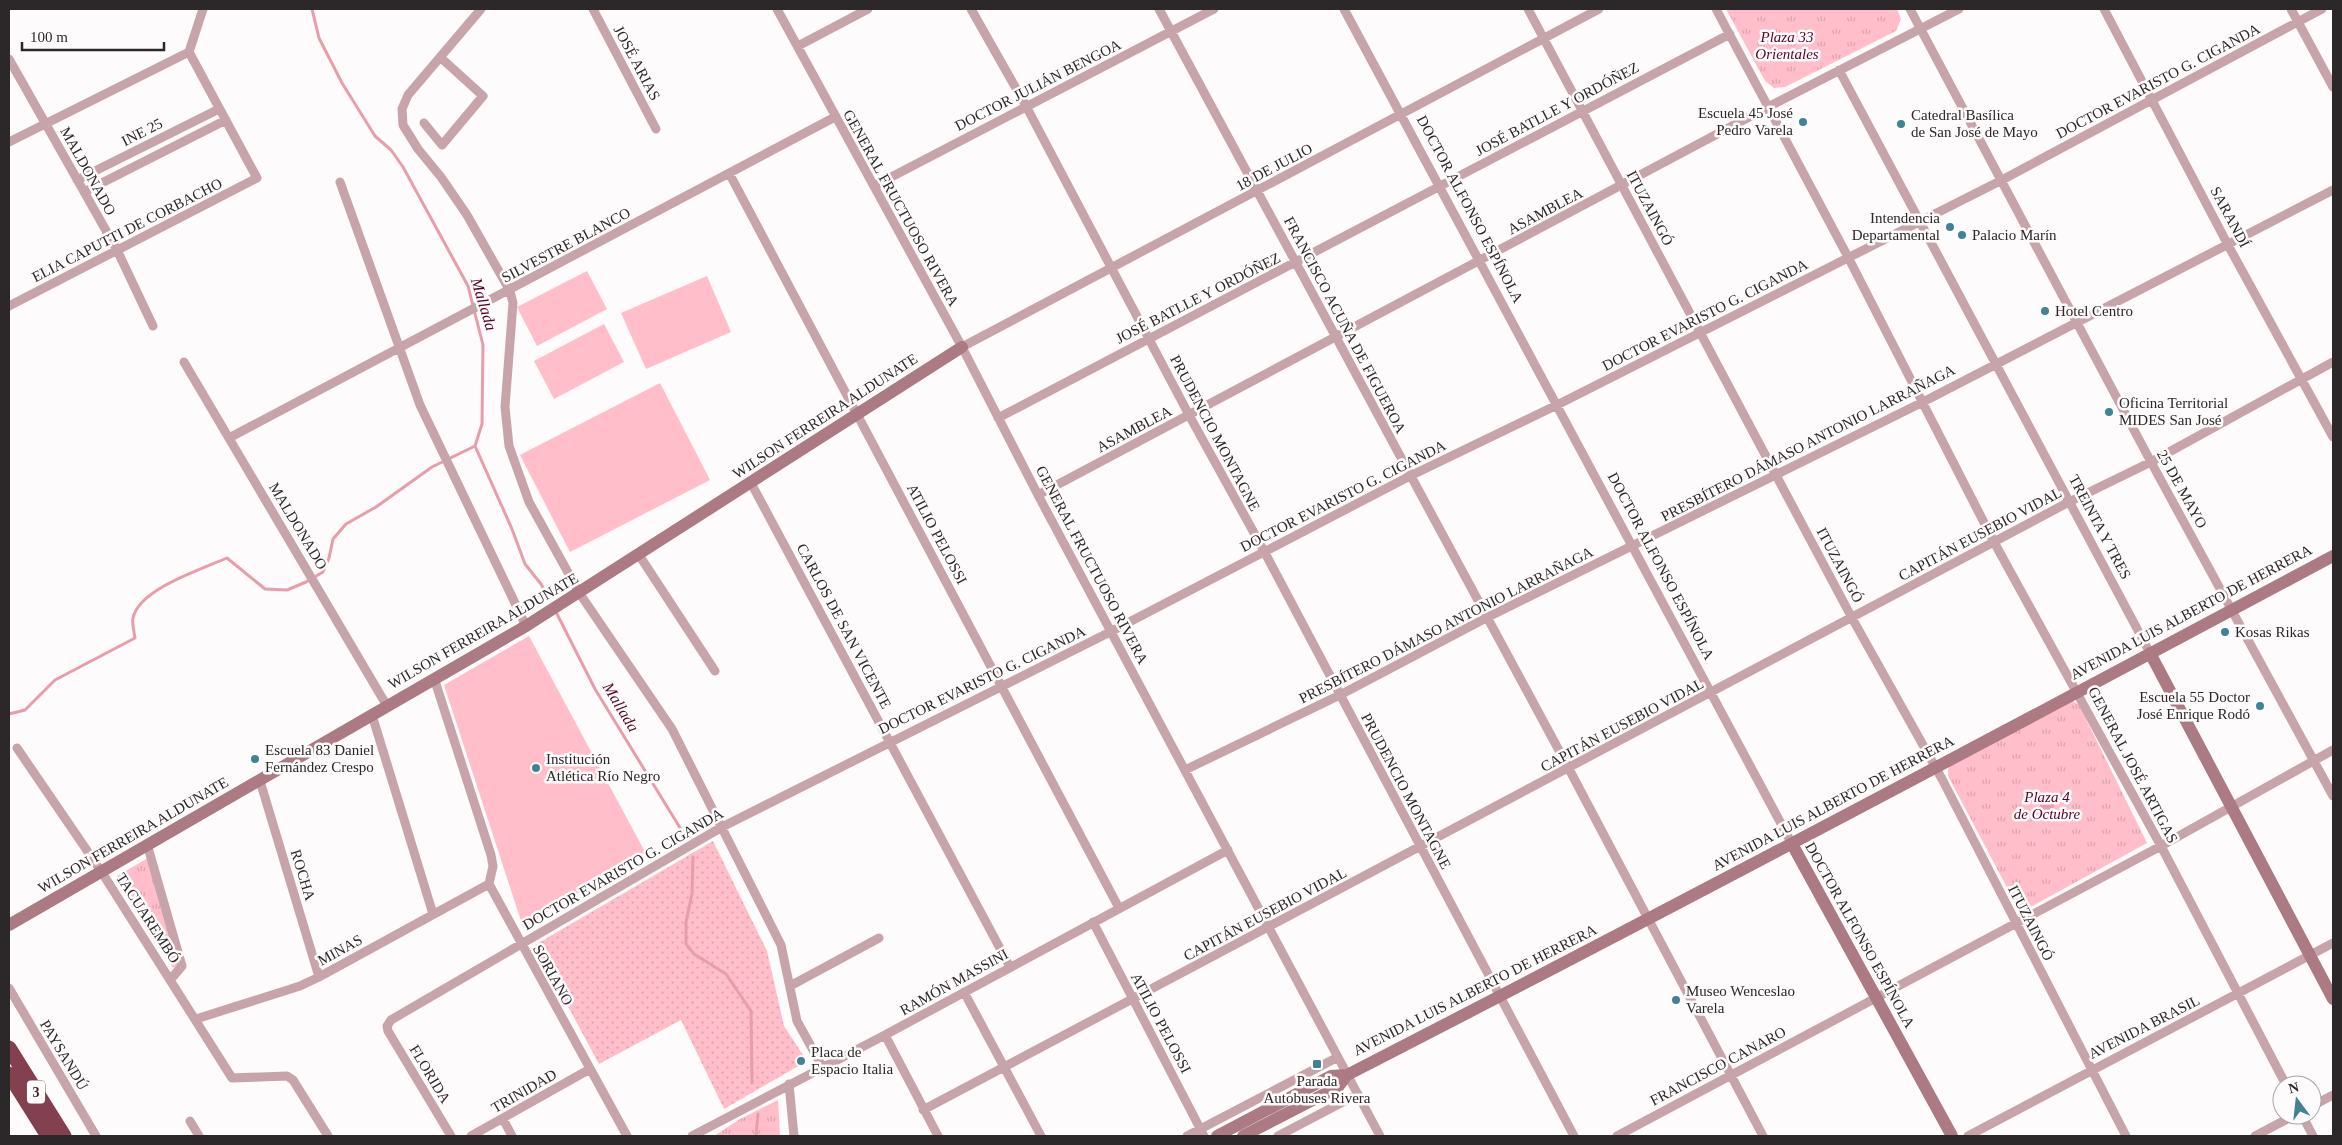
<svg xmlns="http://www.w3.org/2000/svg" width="2342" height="1145" font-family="Georgia,serif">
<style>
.grass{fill:url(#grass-dots)}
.park{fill:url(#park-tufts)}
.pitch{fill:#ffbec9}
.water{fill:#e89daa}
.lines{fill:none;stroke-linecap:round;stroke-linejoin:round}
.stream{stroke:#e89daa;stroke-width:3}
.street{stroke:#c7a4a9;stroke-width:9}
.secondary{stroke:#ab7a82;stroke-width:12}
.highway{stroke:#83414f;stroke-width:15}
.poi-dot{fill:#418395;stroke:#fdfbfb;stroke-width:2}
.labels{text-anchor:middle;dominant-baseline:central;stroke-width:5;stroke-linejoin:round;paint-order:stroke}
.shield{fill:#fdfbfb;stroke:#6b6767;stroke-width:1}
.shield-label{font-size:14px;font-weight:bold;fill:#2c2728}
.park-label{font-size:15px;font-style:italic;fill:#5c0223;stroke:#fdfbfb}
.street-label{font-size:15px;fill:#2c2728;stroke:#fdfbfb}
.poi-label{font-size:15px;fill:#2c2728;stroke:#fdfbfb;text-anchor:start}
.water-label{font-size:16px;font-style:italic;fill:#590021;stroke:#fdfbfb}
</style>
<defs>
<pattern id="grass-dots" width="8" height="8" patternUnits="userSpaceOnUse" patternTransform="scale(1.25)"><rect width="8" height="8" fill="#ffbec9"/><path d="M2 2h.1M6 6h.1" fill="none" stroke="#dba3ad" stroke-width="1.8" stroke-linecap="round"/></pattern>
<pattern id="park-tufts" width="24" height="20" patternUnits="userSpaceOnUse" patternTransform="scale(1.25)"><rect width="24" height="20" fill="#ffbec9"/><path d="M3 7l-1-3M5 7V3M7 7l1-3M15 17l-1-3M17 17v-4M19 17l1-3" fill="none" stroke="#dba3ad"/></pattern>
</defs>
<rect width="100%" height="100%" fill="#fdfbfb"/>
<path class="grass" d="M713 841 767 951 784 1026 807 1061 724 1109 681 1020 599 1064 535 945Z"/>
<path class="park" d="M1726 9H1897L1901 19 1896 31 1785 87 1774 88 1765 81Z
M2073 701 2079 705 2147 843 2025 910H2019L1948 776V769L1950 765Z
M148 858 178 966 173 968 117 879V876Z
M778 1100 780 1136H714L740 1119Z"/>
<path class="pitch" d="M587 271 607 309 537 346 517 307Z
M707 276 731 332 646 369 621 313Z
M604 324 624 362 554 399 534 361Z
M660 383 710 480 570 552 520 455Z
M529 636 645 852 523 927 444 685Z"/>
<path class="water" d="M2040 805a7 7 0 1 1 14 0a7 7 0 1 1-14 0Z"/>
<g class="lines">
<path class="stream" d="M312 9 319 38 342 83 375 136 391 150 403 167 468 286 483 345 482 424 475 446 512 529 525 564 541 584 549 599
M557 614 595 689 685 836
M9 714 25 710 55 680 135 638C134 632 132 624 133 618 139 589 202 569 227 558L265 589 287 590 306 582 323 572 329 558 333 539 346 524 376 507 432 467 475 446
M693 857 692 894 686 922V944L694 954 726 974 751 1011 752 1083
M756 1136 758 1114"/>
<path class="street" d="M481 9 408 95 402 109 403 125 418 149 441 177 467 215 510 291 513 303 505 407 509 446 529 502 580 594 672 729 781 945 797 1021 823 1068
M593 9 656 129
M777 9 962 347 1038 495 1380 1136
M971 9 1026 106 1189 415 1264 551 1574 1136
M1159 9 1569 769 1763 1136
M1344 9 1792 844
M1528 9 1852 618 1942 779 2126 1136
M1716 9 1848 257 1994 542 2161 846 2286 1085
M1910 9 2151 462 2333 796
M2104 9 2228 245 2333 437
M2291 9 2333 87
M798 46 868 9
M9 59 117 250 153 326
M1839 70 2150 653
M424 123 442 145 483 96 440 57
M9 142 189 52
M729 173 1119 908
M77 180 219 109
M340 182 420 405 526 626
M874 186 1214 9
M84 192 226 120
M9 306 257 178 189 52 203 9
M962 347 1599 9
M184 362 387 706
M998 418 1730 34
M229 438 835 117
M751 483 1010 967
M1038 495 1768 107 1959 9
M639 555 715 671
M434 678 491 855 493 866 489 884 627 1136
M372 715 433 914
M17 748 101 871 232 1078 287 1076 293 1080 328 1136
M1185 770 1340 695 1486 618 1921 403 2333 190
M260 781 319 977
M147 844 182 966 171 979
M1093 922 1204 1136
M790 986 879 938
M9 988 96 1136
M964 992 1041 1136
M196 1019 300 986 319 977 489 884
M885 1035 938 1136
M789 1084 794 1136
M2312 1106 2333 1095
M923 1110 2069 502 2151 462 2333 362
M2302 1115 2313 1136
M503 1119 512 1136
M190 1121 199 1136
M451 1136 388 1031 387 1026 391 1020 722 827 1112 631 1410 476 1557 405 2002 180 2322 9
M471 1136 590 1069
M692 1136 885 1035 1228 850
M1187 1136 1338 1057
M1278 1136 1358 1094
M1617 1136 2161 846 2333 750
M1968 1136 2333 943
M2255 1136 2295 1115"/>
<path class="secondary" d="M2150 653 2333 999
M1792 844 1952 1136
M9 925 526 626 962 347
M1217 1136 1331 1076 1347 1075C1678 905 2006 731 2333 556
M1243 1136 1338 1087 1347 1075"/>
<path class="highway" d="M9 1048 64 1136
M9 1074 48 1136"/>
</g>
<g class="poi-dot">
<circle cx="1803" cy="122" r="5"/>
<circle cx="1901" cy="124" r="5"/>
<circle cx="1950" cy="227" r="5"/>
<circle cx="1962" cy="235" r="5"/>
<circle cx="2045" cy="311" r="5"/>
<circle cx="2109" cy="412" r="5"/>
<circle cx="2225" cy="632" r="5"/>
<circle cx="2260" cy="706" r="5"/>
<circle cx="255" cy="759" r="5"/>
<circle cx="536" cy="768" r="5"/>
<circle cx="1676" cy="1000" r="5"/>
<circle cx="801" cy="1061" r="5"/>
<rect x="1312" y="1059" width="10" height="10" rx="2.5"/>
</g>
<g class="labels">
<rect class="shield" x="27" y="1080.5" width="18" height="23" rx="4"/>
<g class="shield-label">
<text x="36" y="1092">3</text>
</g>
<g class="park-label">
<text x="1787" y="37">Plaza 33<tspan x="1787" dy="17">Orientales</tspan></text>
<text x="2047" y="797">Plaza 4<tspan x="2047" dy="17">de Octubre</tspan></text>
</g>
<g class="street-label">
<text transform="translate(637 63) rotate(62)">JOSÉ ARIAS</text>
<text transform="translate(2158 81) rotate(-28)">DOCTOR EVARISTO G. CIGANDA</text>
<text transform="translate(1038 85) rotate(-27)">DOCTOR JULIÁN BENGOA</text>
<text transform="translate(1557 109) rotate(-28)">JOSÉ BATLLE Y ORDÓÑEZ</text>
<text transform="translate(142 132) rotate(-27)">INE 25</text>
<text transform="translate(1274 167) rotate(-28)">18 DE JULIO</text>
<text transform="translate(88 171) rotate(61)">MALDONADO</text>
<text transform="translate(901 208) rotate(61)">GENERAL FRUCTUOSO RIVERA</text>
<text transform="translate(1650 208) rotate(62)">ITUZAINGÓ</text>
<text transform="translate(1470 209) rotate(62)">DOCTOR ALFONSO ESPÍNOLA</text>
<text transform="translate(1545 211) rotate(-28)">ASAMBLEA</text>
<text transform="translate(2230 217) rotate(62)">SARANDÍ</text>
<text transform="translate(127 230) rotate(-27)">ELIA CAPUTTI DE CORBACHO</text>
<text transform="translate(566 245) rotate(-28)">SILVESTRE BLANCO</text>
<text transform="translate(1198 298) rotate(-27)">JOSÉ BATLLE Y ORDÓÑEZ</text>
<text transform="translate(1705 315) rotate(-27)">DOCTOR EVARISTO G. CIGANDA</text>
<text transform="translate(1345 325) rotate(62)">FRANCISCO ACUÑA DE FIGUEROA</text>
<text transform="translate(825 416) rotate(-33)">WILSON FERREIRA ALDUNATE</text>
<text transform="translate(1134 429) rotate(-28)">ASAMBLEA</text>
<text transform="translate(1215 433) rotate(62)">PRUDENCIO MONTAGNE</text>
<text transform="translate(1808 443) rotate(-27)">PRESBÍTERO DÁMASO ANTONIO LARRAÑAGA</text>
<text transform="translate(2182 489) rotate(61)">25 DE MAYO</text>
<text transform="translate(1343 496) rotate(-27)">DOCTOR EVARISTO G. CIGANDA</text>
<text transform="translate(298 526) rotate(59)">MALDONADO</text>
<text transform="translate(2100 527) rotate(62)">TREINTA Y TRES</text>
<text transform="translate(937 534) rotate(62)">ATILIO PELOSSI</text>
<text transform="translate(1980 534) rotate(-28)">CAPITÁN EUSEBIO VIDAL</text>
<text transform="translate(1092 565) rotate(62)">GENERAL FRUCTUOSO RIVERA</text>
<text transform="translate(1840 565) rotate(62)">ITUZAINGÓ</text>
<text transform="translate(1661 566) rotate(62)">DOCTOR ALFONSO ESPÍNOLA</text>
<text transform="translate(2191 612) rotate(-28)">AVENIDA LUIS ALBERTO DE HERRERA</text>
<text transform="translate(1446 625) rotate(-27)">PRESBÍTERO DÁMASO ANTONIO LARRAÑAGA</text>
<text transform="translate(844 626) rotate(62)">CARLOS DE SAN VICENTE</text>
<text transform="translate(483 631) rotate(-30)">WILSON FERREIRA ALDUNATE</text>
<text transform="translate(982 680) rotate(-26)">DOCTOR EVARISTO G. CIGANDA</text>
<text transform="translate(1622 725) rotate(-28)">CAPITÁN EUSEBIO VIDAL</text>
<text transform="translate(2133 765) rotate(62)">GENERAL JOSÉ ARTIGAS</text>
<text transform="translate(1406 791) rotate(62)">PRUDENCIO MONTAGNE</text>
<text transform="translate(1833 803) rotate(-28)">AVENIDA LUIS ALBERTO DE HERRERA</text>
<text transform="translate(133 835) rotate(-30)">WILSON FERREIRA ALDUNATE</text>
<text transform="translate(623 869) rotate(-30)">DOCTOR EVARISTO G. CIGANDA</text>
<text transform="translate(303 875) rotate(73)">ROCHA</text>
<text transform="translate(1265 914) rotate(-28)">CAPITÁN EUSEBIO VIDAL</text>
<text transform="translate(148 918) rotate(57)">TACUAREMBÓ</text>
<text transform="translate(2031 923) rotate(63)">ITUZAINGÓ</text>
<text transform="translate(1860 935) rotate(61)">DOCTOR ALFONSO ESPÍNOLA</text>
<text transform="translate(340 950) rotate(-29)">MINAS</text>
<text transform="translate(553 975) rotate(61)">SORIANO</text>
<text transform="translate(954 982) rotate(-29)">RAMÓN MASSINI</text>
<text transform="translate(1475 990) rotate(-27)">AVENIDA LUIS ALBERTO DE HERRERA</text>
<text transform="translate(1161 1023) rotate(62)">ATILIO PELOSSI</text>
<text transform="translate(2144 1027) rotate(-27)">AVENIDA BRASIL</text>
<text transform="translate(64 1055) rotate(59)">PAYSANDÚ</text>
<text transform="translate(1718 1066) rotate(-28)">FRANCISCO CANARO</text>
<text transform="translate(430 1074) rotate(59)">FLORIDA</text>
<text transform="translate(524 1091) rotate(-30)">TRINIDAD</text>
</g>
<g class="poi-label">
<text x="1793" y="113" text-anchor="end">Escuela 45 José<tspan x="1793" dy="17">Pedro Varela</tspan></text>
<text x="1911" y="115">Catedral Basílica<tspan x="1911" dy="17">de San José de Mayo</tspan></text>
<text x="1940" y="218" text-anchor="end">Intendencia<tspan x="1940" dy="17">Departamental</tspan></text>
<text x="1972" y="235">Palacio Marín</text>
<text x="2055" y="311">Hotel Centro</text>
<text x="2119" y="403">Oficina Territorial<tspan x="2119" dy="17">MIDES San José</tspan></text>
<text x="2235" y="632">Kosas Rikas</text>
<text x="2250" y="697" text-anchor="end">Escuela 55 Doctor<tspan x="2250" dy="17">José Enrique Rodó</tspan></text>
<text x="265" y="750">Escuela 83 Daniel<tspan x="265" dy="17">Fernández Crespo</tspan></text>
<text x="546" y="759">Institución<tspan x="546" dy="17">Atlética Río Negro</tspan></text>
<text x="1686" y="991">Museo Wenceslao<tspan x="1686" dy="17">Varela</tspan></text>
<text x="811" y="1052">Placa de<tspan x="811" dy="17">Espacio Italia</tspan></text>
<text x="1317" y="1081" text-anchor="middle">Parada<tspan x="1317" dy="17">Autobuses Rivera</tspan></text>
</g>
<g class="water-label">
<text transform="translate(484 304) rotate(73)">Mallada</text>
<text transform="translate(621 707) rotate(59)">Mallada</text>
</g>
</g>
<rect width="2342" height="1145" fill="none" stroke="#2c2728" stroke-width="20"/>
<g transform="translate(2297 1100) rotate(345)"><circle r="24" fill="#fdfbfb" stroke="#a9a6a7"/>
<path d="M0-4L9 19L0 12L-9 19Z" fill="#418395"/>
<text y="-8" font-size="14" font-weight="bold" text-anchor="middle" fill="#2c2728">N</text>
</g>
<path d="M22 42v8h142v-8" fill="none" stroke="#2c2728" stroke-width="2.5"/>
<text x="30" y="42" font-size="15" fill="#2c2728" stroke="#fdfbfb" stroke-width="4" paint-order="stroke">100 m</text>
</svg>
